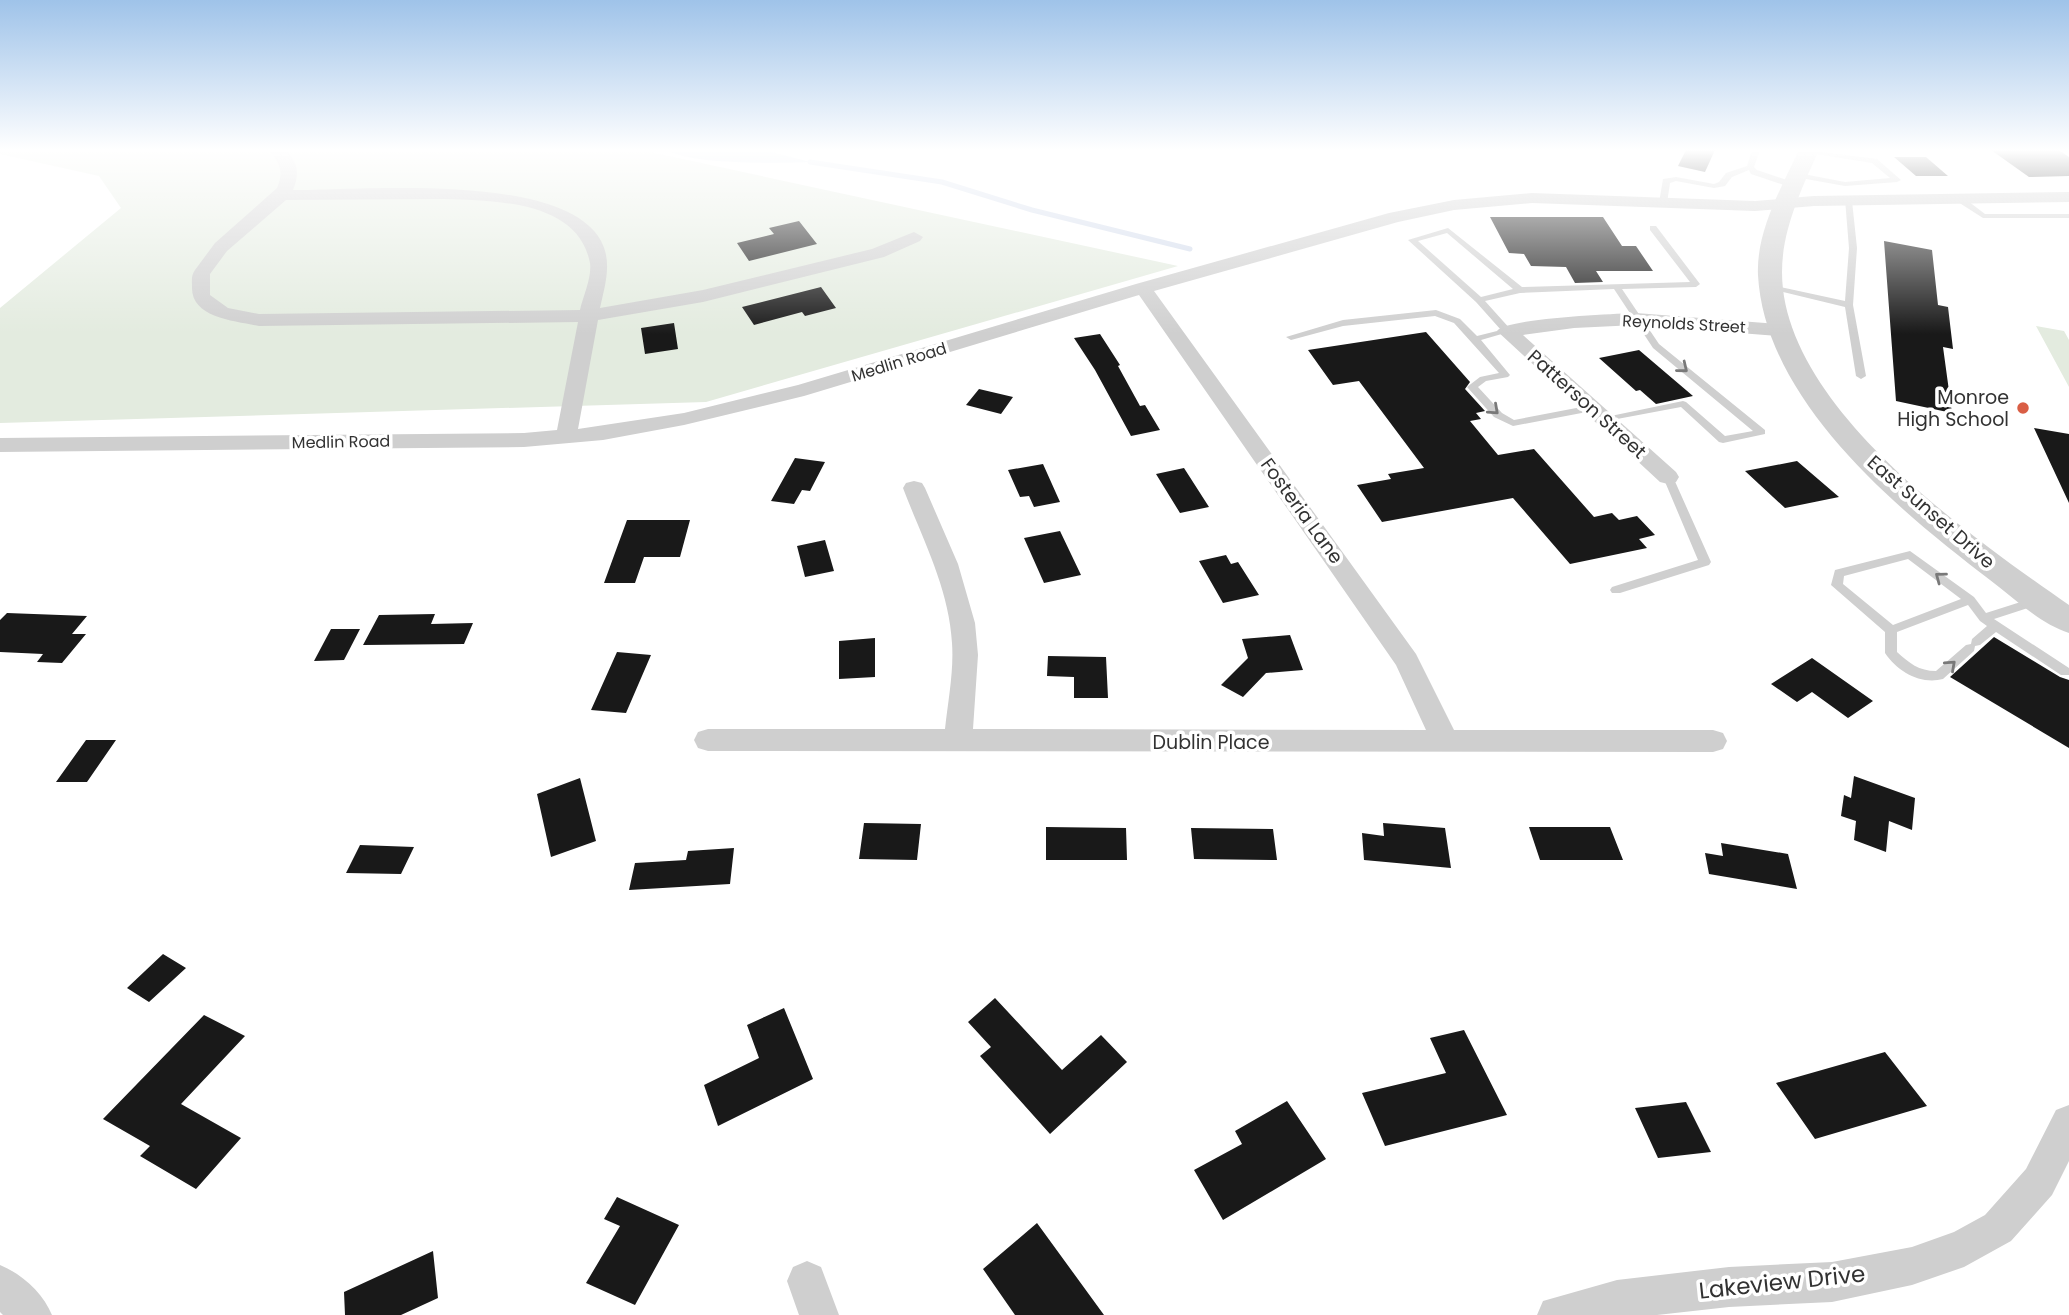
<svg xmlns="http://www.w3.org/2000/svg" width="2069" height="1315" font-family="Poppins,sans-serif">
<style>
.green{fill:#e3ebdf}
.water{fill:#d1daeb}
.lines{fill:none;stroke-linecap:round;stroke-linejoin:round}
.stream{stroke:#d1daeb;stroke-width:5}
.building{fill:#191919}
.service{fill:#cfcfcf;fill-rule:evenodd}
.minor{fill:#cfcfcf;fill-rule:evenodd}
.tertiary{fill:#cfcfcf;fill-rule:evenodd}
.oneway{stroke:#797979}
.poi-dot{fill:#d95e45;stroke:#fff;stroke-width:2.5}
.labels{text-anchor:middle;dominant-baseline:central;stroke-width:7;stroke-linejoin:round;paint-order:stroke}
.far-street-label{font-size:16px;fill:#323232;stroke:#fff}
.poi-label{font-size:19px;fill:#323232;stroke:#fff;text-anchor:end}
.street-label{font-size:19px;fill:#323232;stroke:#fff}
.near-street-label{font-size:23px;fill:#323232;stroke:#fff}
</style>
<rect width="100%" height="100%" fill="#fff"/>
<path class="green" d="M0 150H641L1178 266 706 402 0 423V308L121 208 99 176 0 154Z
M2036 326 2064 331 2069 340V387Z"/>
<path class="water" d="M667 150H764L810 162C779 163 691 165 667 150Z"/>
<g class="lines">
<path class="stream" d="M810 162 942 182 1032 210 1190 249"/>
</g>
<path class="building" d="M1686 150H1715L1705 172 1678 166Z
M1991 150H2059L2069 157V176L2029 177Z
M1894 157H1926L1948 176H1916Z
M1490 217H1603L1622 246H1636L1653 271H1596L1603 282 1575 283 1566 267 1531 266 1524 254 1509 253Z
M799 221 817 244 749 261 737 243 774 234 769 228Z
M1884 241 1932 250 1938 305 1948 307 1953 349 1943 347 1952 413 1896 401Z
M821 287 836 308 805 316 802 312 754 325 742 307Z
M674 323 678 349 645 354 641 328Z
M1426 332 1470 382 1465 389 1485 411 1476 413 1481 419 1470 421 1498 455 1534 449 1594 517 1612 513 1619 520 1637 516 1655 535 1639 539 1647 548 1570 564 1513 498 1382 522 1357 485 1391 479 1388 474 1424 468 1359 381 1333 385 1308 350Z
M1100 334 1120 365 1118 366 1140 406 1145 405 1160 430 1131 436 1095 370 1074 338Z
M1639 350 1693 396 1656 404 1640 390 1636 391 1599 358Z
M979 389 1013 397 1001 414 966 405Z
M2034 428 2069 434V503Z
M795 458 825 462 810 491 802 490 794 504 771 501Z
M1797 461 1839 497 1785 508 1745 471Z
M1043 464 1060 502 1034 507 1029 496 1020 497 1008 470Z
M1184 468 1209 507 1180 513 1156 474Z
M627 520H690L680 557H644L635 583H604Z
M1060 531 1081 575 1044 583 1024 538Z
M825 540 834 571 805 577 797 546Z
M1226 555 1231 564 1238 562 1259 595 1223 603 1199 561Z
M7 613 87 616 72 634H86L62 663 37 662 43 654 0 652V620Z
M435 614 431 624 473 623 464 644 363 645 379 615Z
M331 629H360L344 660 314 661Z
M1290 635 1303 670 1266 673 1243 697 1221 685 1248 658 1242 639Z
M1994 637 2060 677 2069 680V748L1950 677Z
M875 638V677L839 679V641Z
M617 652 651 655 626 713 591 710Z
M1048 656 1106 657 1108 698H1074V677L1047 676Z
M1812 658 1873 701 1848 718 1812 692 1797 702 1771 684Z
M86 740H116L87 782H56Z
M1854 776 1915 798 1912 830 1889 821 1886 852 1854 840 1856 821 1841 816 1844 795 1851 798Z
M580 778 596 841 551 857 537 794Z
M864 823 921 824 917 860 859 859Z
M1383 823 1445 828 1451 868 1364 860 1362 833 1384 836Z
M1046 827 1126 828 1127 860H1046Z
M1529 827H1610L1623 860H1540Z
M1191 828 1273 829 1277 860 1194 859Z
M1721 843 1788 854 1797 889 1709 874 1705 853 1723 856Z
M360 845 414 847 401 874 346 873Z
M734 848 730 884 629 890 635 863 686 860 688 851Z
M163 954 186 968 149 1002 127 988Z
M995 998 1062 1070 1101 1035 1127 1062 1050 1134 980 1056 991 1047 968 1022Z
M784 1008 813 1079 718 1126 704 1085 759 1058 747 1025Z
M204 1015 245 1036 181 1104 241 1138 196 1189 140 1156 150 1146 103 1119Z
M1464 1030 1507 1115 1385 1146 1362 1093 1446 1073 1430 1038Z
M1885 1052 1927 1106 1815 1139 1776 1083Z
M1287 1101 1326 1159 1223 1220 1194 1170 1242 1144 1235 1131Z
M1686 1102 1711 1152 1658 1158 1635 1108Z
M617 1197 679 1225 635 1305 586 1283 620 1226 604 1219Z
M1037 1223 1104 1315H1015L983 1269Z
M433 1251 438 1298 401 1315H345L344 1292Z"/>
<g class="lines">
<path class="service" d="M1752 150H1760L1754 167 1757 170 1796 183V187H1790L1751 174 1749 170 1732 177 1725 186 1714 188 1676 181 1670 183 1667 203 1663 205 1659 203 1663 179 1676 177 1714 184 1719 182 1726 173 1747 166Z
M1806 150 1877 159 1901 180 1897 182 1845 186 1795 177 1794 175 1798 173 1845 182 1890 178 1872 163 1809 153Z
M1958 198H1964L1985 214H2069V218H1983L1958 202Z
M1845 199 1852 201 1857 248 1853 305 1866 376 1861 379 1856 376 1845 307 1767 288 1771 285 1845 301 1849 248Z
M1650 226H1656L1700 284 1696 287 1622 289 1659 344 1765 430V434L1723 443 1719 442 1681 407 1601 422V418L1683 401 1686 402 1725 436 1753 431 1653 348 1614 289 1520 293 1485 301 1512 331 1481 340 1510 375 1508 377 1486 381 1478 387 1502 413 1514 420 1592 405 1597 408 1592 411 1513 426 1494 417 1467 387 1480 377 1499 373 1454 323 1435 316 1343 326 1291 340 1286 337 1343 320 1436 310 1460 319 1477 336 1501 330 1476 302 1408 240 1448 228 1522 287 1690 282 1650 230ZM1447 233 1513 289 1481 297 1418 241Z
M1668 474 1673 477 1711 562 1709 565 1620 593H1612L1610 590 1612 587 1698 560 1663 477Z
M1910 551 1974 597 1986 613 2036 597 2040 598 2042 601 2040 604 1994 619 2069 668V675H2061L1996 632 1980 645 1975 646 1974 651 1943 679C1921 685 1898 672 1885 653V632L1831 585 1835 570ZM1908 559 1961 599 1893 625 1843 584 1844 576ZM1968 605 1980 621 1987 626 1972 639 1971 644 1966 645 1936 671C1919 671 1909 663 1897 652V632Z"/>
<path class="minor" d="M269 150H286C298 163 300 173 293 190 365 190 554 173 598 236 614 259 605 284 600 308L703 290 872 249 914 232 923 237 920 241 884 257 703 302 598 320 578 429 684 413 798 385 1136 284 1389 213 1454 200 1532 193 1755 201 1814 196 2069 192V202L1814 206 1755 211 1532 203 1454 210 1398 222 1154 291 1416 654 1454 730H1713L1723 733 1727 741 1723 749 1713 752 708 751 698 748 694 740 698 732 708 729H945C948 701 954 671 952 643 949 588 922 538 903 488L906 483 914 481 922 483 925 488 958 564 975 623 978 655 973 729 1426 730 1396 665 1139 295 804 396 684 425 603 440 524 447 0 452V438L524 433 557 430 578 322 259 326C235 321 191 318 192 287 192 280 191 276 195 270L215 243 277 188C284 171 280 164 269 150ZM444 199C494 201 578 200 590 263 592 278 583 296 580 310L259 314 228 308 210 295V274L227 251 286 200Z
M1636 313 1778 324 1788 330 1778 336 1636 325 1574 328 1523 335 1676 472 1679 477 1676 482 1668 484 1660 482 1497 331C1507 318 1614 314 1636 313Z
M2069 1105V1161L2052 1195 2011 1241 1964 1267 1912 1285 1832 1302 1729 1307 1657 1315H1537L1543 1301 1617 1280 1729 1267 1832 1262 1912 1247 1954 1232 1985 1215 2026 1169 2056 1110Z
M807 1261 821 1267 839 1315H799L787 1281 793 1267Z
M0 1265C22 1274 43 1293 52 1315H3L0 1312Z"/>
<path class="tertiary" d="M1799 150H1819C1802 188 1782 229 1782 272 1782 406 1970 536 2069 605V633C2040 624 2014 598 1990 580 1897 509 1765 401 1758 275 1756 232 1781 188 1799 150Z"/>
</g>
<defs><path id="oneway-chevron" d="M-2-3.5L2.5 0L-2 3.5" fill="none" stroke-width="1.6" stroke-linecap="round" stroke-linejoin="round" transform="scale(1.75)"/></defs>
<g class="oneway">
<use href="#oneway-chevron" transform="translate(1683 368) rotate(39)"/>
<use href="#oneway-chevron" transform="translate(1494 410) rotate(42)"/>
<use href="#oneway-chevron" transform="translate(1940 577) rotate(-143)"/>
<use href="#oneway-chevron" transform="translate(1951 665) rotate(-42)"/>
</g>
<linearGradient id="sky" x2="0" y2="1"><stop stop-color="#9fc3e9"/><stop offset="0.45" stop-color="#fff"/><stop offset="1" stop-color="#fff" stop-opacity="0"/></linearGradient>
<rect width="2069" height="334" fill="url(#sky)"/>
<circle class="poi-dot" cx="2023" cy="408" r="7"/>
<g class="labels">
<g class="far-street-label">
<text transform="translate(1684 324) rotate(3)">Reynolds Street</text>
<text transform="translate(899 362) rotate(-17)">Medlin Road</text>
<text transform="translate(341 442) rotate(-1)">Medlin Road</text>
</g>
<g class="poi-label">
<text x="2009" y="397">Monroe<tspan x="2009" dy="22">High School</tspan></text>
</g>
<g class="street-label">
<text transform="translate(1587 404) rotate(42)">Patterson Street</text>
<text transform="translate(1302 511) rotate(54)">Fosteria Lane</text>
<text transform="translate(1931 512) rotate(41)">East Sunset Drive</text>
<text x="1211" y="742">Dublin Place</text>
</g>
<g class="near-street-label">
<text transform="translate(1782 1282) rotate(-6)">Lakeview Drive</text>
</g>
</g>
</svg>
